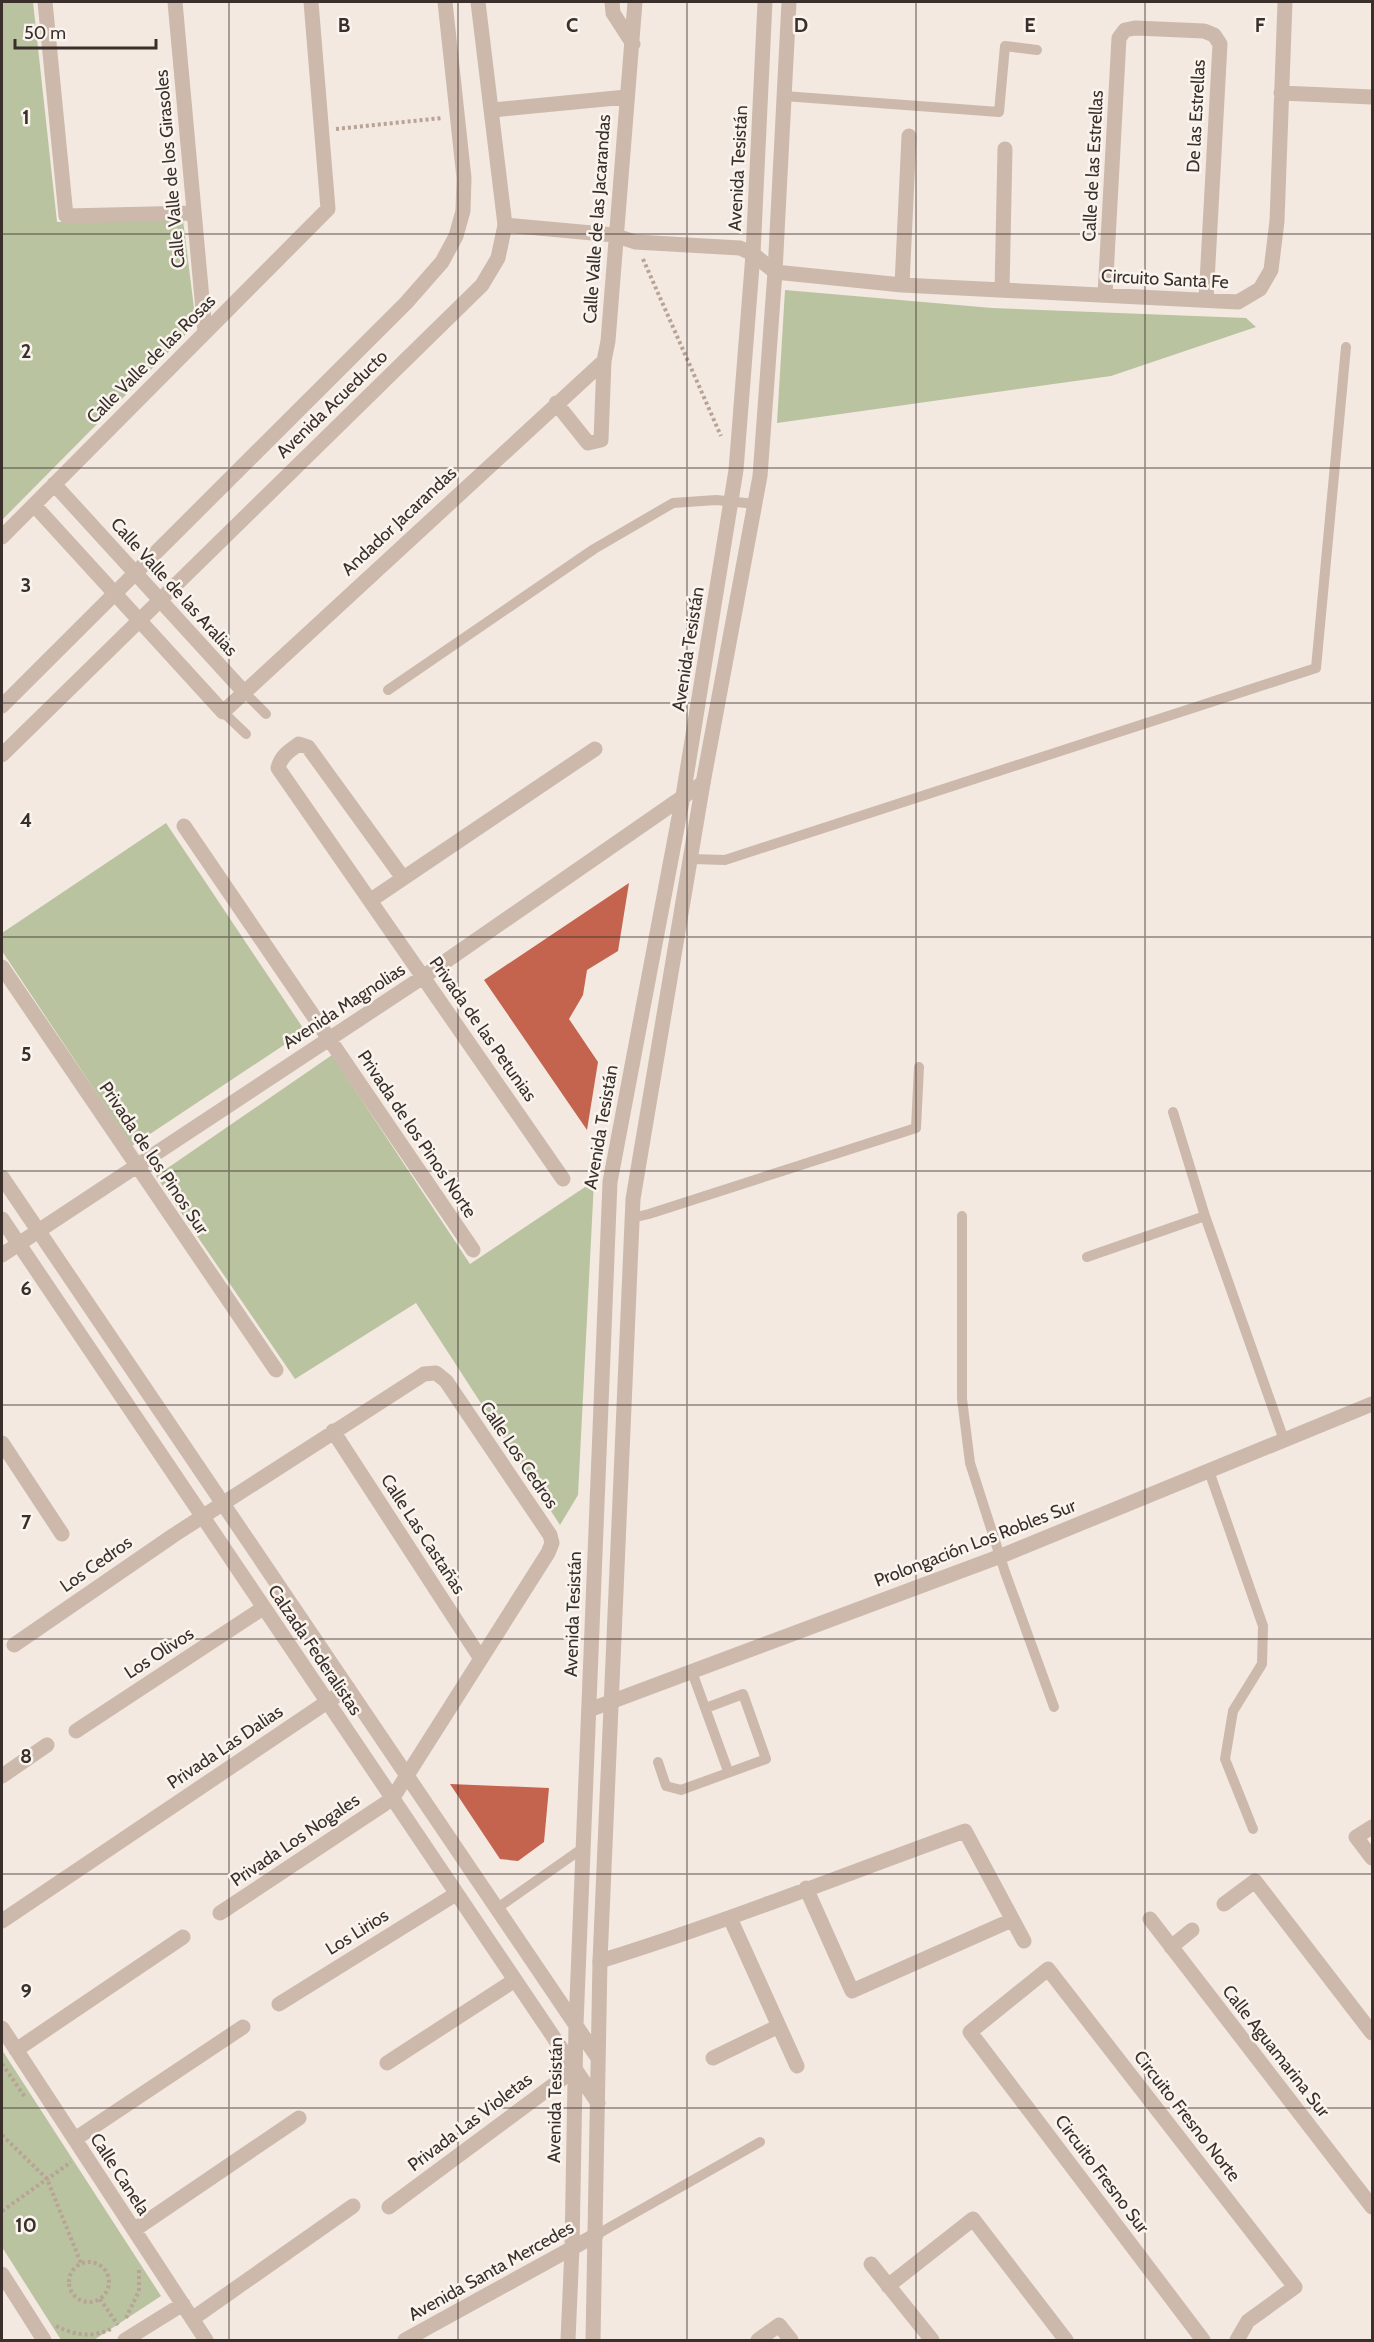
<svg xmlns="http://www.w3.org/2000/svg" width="1374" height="2342" font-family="Cabin,sans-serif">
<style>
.green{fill:#b9c3a0}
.building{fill:#c4634e}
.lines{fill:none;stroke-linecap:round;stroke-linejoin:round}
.path{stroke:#b8a396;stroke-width:4;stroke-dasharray:3 3;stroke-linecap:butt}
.service{stroke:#ccb9ac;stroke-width:10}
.minor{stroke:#ccb9ac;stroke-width:15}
.tertiary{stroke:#ccb9ac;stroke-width:15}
.grid{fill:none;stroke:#3a2f2b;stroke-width:1.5;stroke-opacity:0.55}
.labels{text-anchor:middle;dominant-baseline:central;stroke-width:5;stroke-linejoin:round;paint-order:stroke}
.street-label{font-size:18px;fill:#3a2f2b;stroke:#faf4ee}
.grid-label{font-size:20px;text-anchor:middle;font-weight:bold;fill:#3a2f2b;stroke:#faf4ee;stroke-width:5;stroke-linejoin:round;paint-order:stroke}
</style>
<rect width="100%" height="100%" fill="#f3e9e1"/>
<path class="green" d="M2 2H33L57 222 183 220 196 324 2 520Z
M785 290 992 308 1246 318 1256 327 1111 376 777 423Z
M166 823 305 1031 132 1146 2 951V933Z
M332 1055 470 1264 594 1181 578 1495 560 1525 416 1303 295 1379 156 1176Z
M2 2050 161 2296 94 2340H61L2 2247Z"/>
<path class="building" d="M629 883 618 951 587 970 583 995 569 1019 598 1062 587 1130 484 980Z
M450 1784 549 1788 544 1842 518 1861 500 1859Z"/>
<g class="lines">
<path class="path" d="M336 129 442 118
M643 259 721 436
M2 2064 25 2097
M2 2135 47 2179 81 2263
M2 2211 71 2162
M69 2282a20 20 0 1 1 40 0a20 20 0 1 1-40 0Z
M100 2299 118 2325
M126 2318 139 2291V2268
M56 2326C77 2336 92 2338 113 2328"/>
<path class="service" d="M784 96 999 112 1005 46 1037 50
M388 690 594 549 673 503 716 500 756 504
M244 692 266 714
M223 712 246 734
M692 859 725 860 1316 668 1346 347
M1173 1112 1205 1216 1284 1440
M962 1216V1399L970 1463 1005 1572 1054 1707
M632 1218 649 1214 916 1128 919 1067
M1087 1257 1205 1216
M1209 1471 1263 1626 1262 1664 1233 1711 1225 1759 1253 1829
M692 1672 728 1771
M658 1762 666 1786 681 1790 766 1759 743 1694 706 1708
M496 1909 583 1848
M596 2235 760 2142"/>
<path class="minor" d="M45 2 66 216 193 213
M175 2 205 332
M612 2 613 13 633 44
M1281 93 1372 97
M493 110 626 97
M505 225 614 235 635 242 740 248 753 254 775 272 902 285 1238 302 1260 289 1271 270 1277 221 1285 2
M902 285 909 136
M1002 290 1005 149
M1105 295 1119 38 1125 30 1135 28 1204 31 1214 35 1220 44 1206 300
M556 403 588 443 601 440 604 361 608 341 635 2
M54 484 244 692
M34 505 223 712 604 361
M2 537 328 209 311 2
M184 826 473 1250
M403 878 308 747 299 744C289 751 281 756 278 768L563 1179
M371 900 595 749
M2 967 276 1370
M2 1255 423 977 703 783
M333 1431 481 1659
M2 1443 62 1534
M14 1645 174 1535 424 1374 436 1373 446 1381 550 1535 552 1543 548 1553 392 1799 220 1913
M589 1710 1001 1556 1372 1404
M76 1731 263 1608
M2 1776 47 1745
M1372 1827 1356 1837 1372 1858
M806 1888 852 1991 1012 1920
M1224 1904 1255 1881 1372 2033
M730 1918 797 2066
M1150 1919 1372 2207
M2 1921 348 1688
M1171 1947 1192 1930
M600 1961C723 1923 843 1875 965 1831L1024 1941
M279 2004 456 1894
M2 2028 206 2340
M16 2050 183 1937
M713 2058 779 2026
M387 2063 515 1980
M75 2139 243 2027
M389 2207 575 2069
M134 2230 299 2118
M871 2264 932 2340
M2 2274 44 2340
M888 2286 973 2219 1066 2340
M192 2319 353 2206
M125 2340 183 2304
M405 2340 596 2235
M758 2340 779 2325 791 2340
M1203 2340 970 2032 1048 1969 1295 2287 1248 2321 1237 2340"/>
<path class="tertiary" d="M2 706 406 303 442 262 456 236 463 211 464 178 445 2
M2 755 482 285 498 258 505 225 478 2
M2 1177 598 2058
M2 1219 598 2103
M568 2340 572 2248 576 2025 610 1182 683 796 736 470 753 254 765 2
M593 2340 600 1961 633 1199 703 783 760 476 775 272 789 2"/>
</g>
<path class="grid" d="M229 2V2340M458 2V2340M687 2V2340M916 2V2340M1145 2V2340M2 234H1372M2 468H1372M2 703H1372M2 937H1372M2 1171H1372M2 1405H1372M2 1639H1372M2 1874H1372M2 2108H1372"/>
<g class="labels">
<g class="street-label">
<text transform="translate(1196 116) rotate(-87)">De las Estrellas</text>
<text transform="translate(1093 166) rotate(-87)">Calle de las Estrellas</text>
<text transform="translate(738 168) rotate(-87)">Avenida Tesistán</text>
<text transform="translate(170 169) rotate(-95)">Calle Valle de los Girasoles</text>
<text transform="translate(597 219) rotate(-86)">Calle Valle de las Jacarandas</text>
<text transform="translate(1165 279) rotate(3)">Circuito Santa Fe</text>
<text transform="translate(151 359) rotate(-45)">Calle Valle de las Rosas</text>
<text transform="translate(332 404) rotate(-44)">Avenida Acueducto</text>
<text transform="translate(399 521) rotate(-43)">Andador Jacarandas</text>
<text transform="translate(174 587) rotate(48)">Calle Valle de las Aralias</text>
<text transform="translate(688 649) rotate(-81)">Avenida Tesistán</text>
<text transform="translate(344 1006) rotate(-33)">Avenida Magnolias</text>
<text transform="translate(483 1029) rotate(55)">Privada de las Petunias</text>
<text transform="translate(601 1127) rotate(-80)">Avenida Tesistán</text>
<text transform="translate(417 1134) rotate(56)">Privada de los Pinos Norte</text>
<text transform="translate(154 1158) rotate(56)">Privada de los Pinos Sur</text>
<text transform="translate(519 1455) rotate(56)">Calle Los Cedros</text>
<text transform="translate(423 1534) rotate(57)">Calle Las Castañas</text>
<text transform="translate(975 1543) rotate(-21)">Prolongación Los Robles Sur</text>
<text transform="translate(96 1564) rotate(-35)">Los Cedros</text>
<text transform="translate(573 1614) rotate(-88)">Avenida Tesistán</text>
<text transform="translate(315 1650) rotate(56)">Calzada Federalistas</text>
<text transform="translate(159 1653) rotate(-33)">Los Olivos</text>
<text transform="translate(225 1747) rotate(-34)">Privada Las Dalias</text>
<text transform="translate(295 1840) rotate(-34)">Privada Los Nogales</text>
<text transform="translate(357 1932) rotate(-32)">Los Lirios</text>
<text transform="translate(1276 2051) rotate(52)">Calle Aguamarina Sur</text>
<text transform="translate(555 2100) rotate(-89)">Avenida Tesistán</text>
<text transform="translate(1187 2116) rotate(52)">Circuito Fresno Norte</text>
<text transform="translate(470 2122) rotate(-37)">Privada Las Violetas</text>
<text transform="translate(120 2174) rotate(57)">Calle Canela</text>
<text transform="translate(1102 2174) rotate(53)">Circuito Fresno Sur</text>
<text transform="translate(491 2271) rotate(-29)">Avenida Santa Mercedes</text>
</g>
</g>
<g class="grid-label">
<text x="344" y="32">B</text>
<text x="572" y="32">C</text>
<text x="801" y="32">D</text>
<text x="1030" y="32">E</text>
<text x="1260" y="32">F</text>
<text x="26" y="124">1</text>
<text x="26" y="358">2</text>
<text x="26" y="592">3</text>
<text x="26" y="827">4</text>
<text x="26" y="1061">5</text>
<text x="26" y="1295">6</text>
<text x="26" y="1529">7</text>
<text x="26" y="1763">8</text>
<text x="26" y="1998">9</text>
<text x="26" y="2232">10</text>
</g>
<rect width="1374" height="2342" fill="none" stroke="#3a2f2b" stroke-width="6"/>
<path d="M15 39v9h141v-9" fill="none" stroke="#3a2f2b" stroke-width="3"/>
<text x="24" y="39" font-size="18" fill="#3a2f2b" stroke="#faf4ee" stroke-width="4.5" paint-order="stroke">50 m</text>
</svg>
